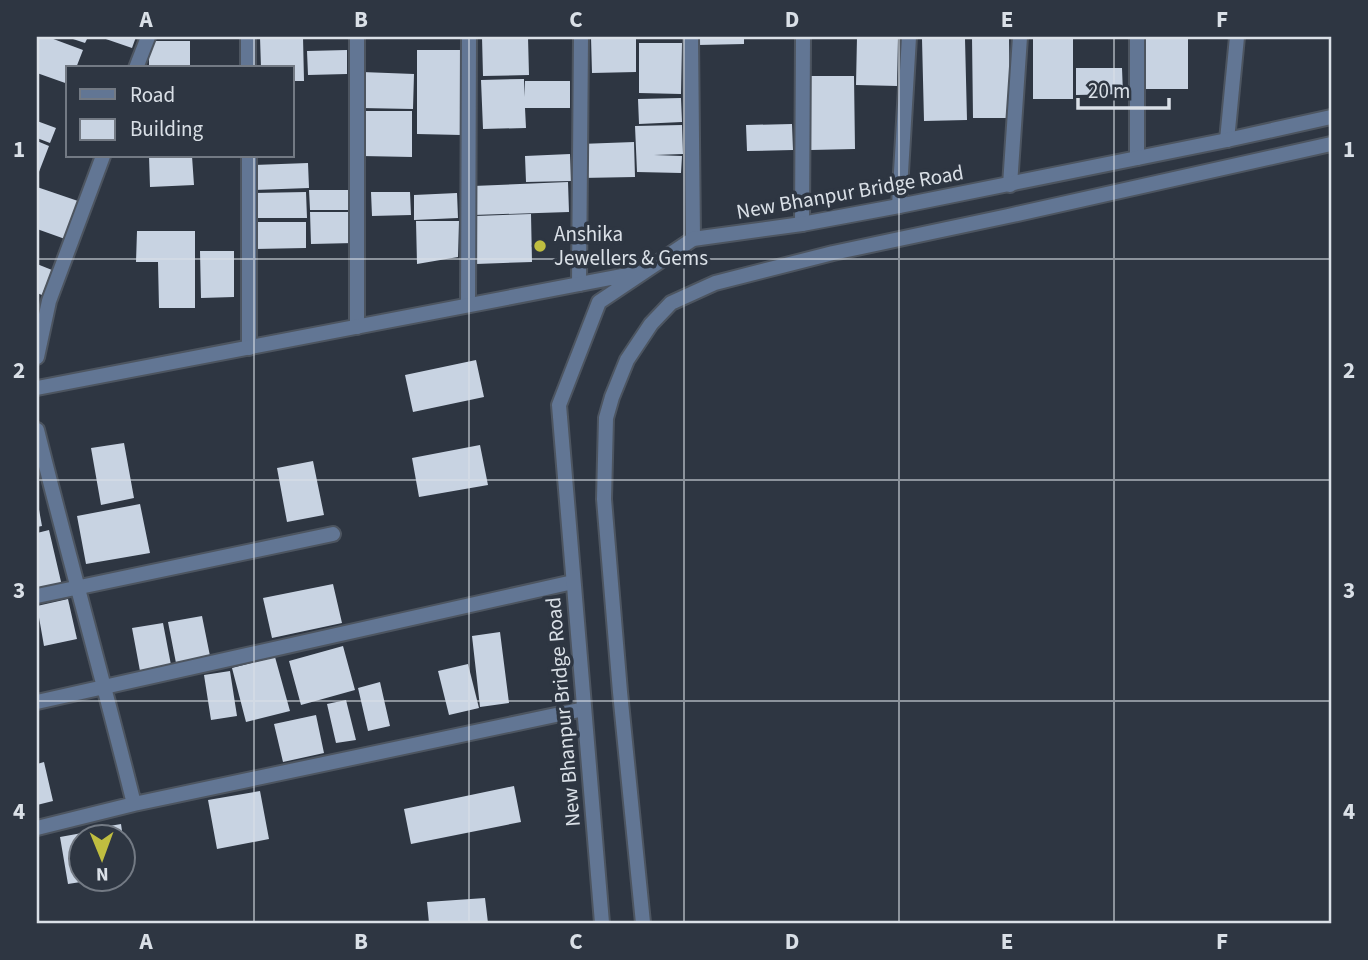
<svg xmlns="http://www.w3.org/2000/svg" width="1368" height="960" font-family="'Source Sans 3',sans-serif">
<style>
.building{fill:#c8d3e2}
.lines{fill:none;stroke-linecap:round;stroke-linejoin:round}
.minor-casing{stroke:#4d5560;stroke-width:18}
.tertiary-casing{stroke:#4d5560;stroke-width:18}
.minor{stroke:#627694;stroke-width:14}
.tertiary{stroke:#627694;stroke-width:14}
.grid{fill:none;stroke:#dae0e7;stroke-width:2;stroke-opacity:0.55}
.poi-dot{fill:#c0be40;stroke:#2e3642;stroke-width:2.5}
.labels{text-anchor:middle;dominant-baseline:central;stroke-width:7;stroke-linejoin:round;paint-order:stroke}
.street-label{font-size:21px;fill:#dae0e7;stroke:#2e3642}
.poi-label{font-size:21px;fill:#dae0e7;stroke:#2e3642;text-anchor:start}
.neatline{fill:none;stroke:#dae0e7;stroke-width:2.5}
.grid-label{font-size:23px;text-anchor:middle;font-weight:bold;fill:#dae0e7}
</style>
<rect width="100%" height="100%" fill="#2e3642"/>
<path class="building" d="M37 37H48L83 50 76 68H68V84L37 73Z
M67 37H88L85 43Z
M100 37H136L132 48Z
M260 37H303L304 81H292V68H261Z
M482 37H528L529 75 483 76Z
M591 37H636V72L592 73Z
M698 37H744V44L698 45Z
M857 37H898L897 86 856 85Z
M972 37H1009L1010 118H973Z
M1033 37H1073V99H1033Z
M1140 37H1188V89H1140Z
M922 39H965L967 120 924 121Z
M149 41H190V68H149Z
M639 43H682L681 94 639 93Z
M347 50V74L308 75 307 51Z
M417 50H461V135L417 134Z
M1076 68H1122L1123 94 1076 95Z
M362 72 414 74 413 109 361 108Z
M810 76H854L855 149 811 150Z
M524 79V97L525 81H570V108H525L526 128 483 129 481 80Z
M681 98 682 122 639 124 638 99Z
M362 111H412V157L362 156Z
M37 121 56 128 50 143 37 138Z
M792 124 793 150 747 151 746 125Z
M682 125 683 154 654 155 682 156 681 173 637 172 635 126Z
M37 141 49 146 37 177Z
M634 142 635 177 581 178 580 144Z
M570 154 571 181 526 182 525 156Z
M149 156H192L194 185 150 187Z
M308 163 309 188 252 190V165Z
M568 182 569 212 473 215V186Z
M37 187 78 201 65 239 37 229Z
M309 190H353V210H310Z
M306 192 307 218H252V193Z
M371 192H410L411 215 372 216Z
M457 193 458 218 414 220V195Z
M310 212H353L354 243 311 244Z
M531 214 532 262 476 264 475 216Z
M416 221H459L458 257 417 264Z
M255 222H306V248L255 249Z
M137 231H195V308H159L158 262H136Z
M200 251H234V297L201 298Z
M37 264 52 270 42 295 37 293Z
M476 360 484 397 413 412 405 375Z
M124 443 134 498 101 505 91 448Z
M480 445 488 485 419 497 412 458Z
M313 461 324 515 287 522 277 468Z
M37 504H38L42 526 37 527Z
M140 504 150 553 86 564 77 516Z
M49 530 62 586 37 592V533Z
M333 584 342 623 272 638 263 598Z
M68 599 77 639 44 646 37 606Z
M202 616 210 656 176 663 168 622Z
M163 623 171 665 140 671 132 628Z
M500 632 509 703 480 707 472 636Z
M343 646 355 690 301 705 289 661Z
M275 657 290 711 246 722 232 668Z
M468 664 479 708 449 715 438 671Z
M230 671 237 716 211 720 204 675Z
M380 682 390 726 368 731 358 688Z
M346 700 356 740 336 743 327 704Z
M316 715 324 753 283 762 274 724Z
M44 762 53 801 37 805V764Z
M514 786 521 822 411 844 404 809Z
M260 791 269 839 217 849 208 800Z
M121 824 123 838H87L86 830Z
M82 833 83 838H80V880H87V881L68 884 60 837Z
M122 840H124L129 869 122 870Z
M485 898 488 923H429L427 902Z"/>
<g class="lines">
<g class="minor-casing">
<path id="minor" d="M248 37V68
M691 37 693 239
M1137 37V158
M136 68 148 37
M1227 140 1237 37
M249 156V348
M1010 185 1020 37
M899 206 909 37
M802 224 803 37
M579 284 581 37
M468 305 469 37
M357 327V37
M37 357 49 301 103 156
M37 430C68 555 103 679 134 804
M37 596 333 534
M37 702 573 582
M37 828 134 804 584 709"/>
</g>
<g class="tertiary-casing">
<path id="tertiary" d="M37 388 637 273
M602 923 559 405 599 302 693 239 802 224 899 206 1227 140 1331 117
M643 923 620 692 604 499 606 418 612 397 627 360 651 324 671 303 715 283 833 253 1008 216 1331 144"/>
</g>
<use href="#minor" class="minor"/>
<use href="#tertiary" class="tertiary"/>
</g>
<path class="grid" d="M254 37V68M469 37V923M684 37V923M899 37V923M1114 37V923M254 156V923M37 259H1331M37 480H1331M37 701H1331"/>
<circle class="poi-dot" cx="540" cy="246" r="7"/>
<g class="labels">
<g class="street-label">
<text transform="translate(850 192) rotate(-10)">New Bhanpur Bridge Road</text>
<text transform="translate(563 712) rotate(-95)">New Bhanpur Bridge Road</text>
</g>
<g class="poi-label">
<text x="554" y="234">Anshika<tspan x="554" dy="24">Jewellers &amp; Gems</tspan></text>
</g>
</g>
<rect width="1368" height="960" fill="none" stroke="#2e3642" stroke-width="77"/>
<rect x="66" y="66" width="228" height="91" fill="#2e3642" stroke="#737a84" stroke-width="2"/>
<rect x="80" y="89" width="35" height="10" fill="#627694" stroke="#737a84" stroke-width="2"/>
<text x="130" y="102" font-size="21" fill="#dae0e7">Road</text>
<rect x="80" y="119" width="35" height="21" fill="#c8d3e2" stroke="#737a84" stroke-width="2"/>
<text x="130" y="136" font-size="21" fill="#dae0e7">Building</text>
<g transform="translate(102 858) rotate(179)"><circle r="33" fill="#2e3642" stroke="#737a84" stroke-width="2"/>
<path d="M0-5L12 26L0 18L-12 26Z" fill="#c0be40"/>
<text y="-10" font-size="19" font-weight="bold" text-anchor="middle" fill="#dae0e7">N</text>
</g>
<path d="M1078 98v10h91v-10" fill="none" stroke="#dae0e7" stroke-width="3.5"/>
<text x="1088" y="98" font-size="21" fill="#dae0e7" stroke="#2e3642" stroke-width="5" paint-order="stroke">20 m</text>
<rect x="38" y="38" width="1292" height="884" class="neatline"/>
<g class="grid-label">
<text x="146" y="27">A</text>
<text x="361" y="27">B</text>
<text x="576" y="27">C</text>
<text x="792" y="27">D</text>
<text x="1007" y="27">E</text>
<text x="1222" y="27">F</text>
<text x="19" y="157">1</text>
<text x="1349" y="157">1</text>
<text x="19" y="378">2</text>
<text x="1349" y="378">2</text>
<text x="19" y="598">3</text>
<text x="1349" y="598">3</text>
<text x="19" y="819">4</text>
<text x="1349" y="819">4</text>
<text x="146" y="949">A</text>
<text x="361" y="949">B</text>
<text x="576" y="949">C</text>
<text x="792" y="949">D</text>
<text x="1007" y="949">E</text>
<text x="1222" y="949">F</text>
</g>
</svg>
